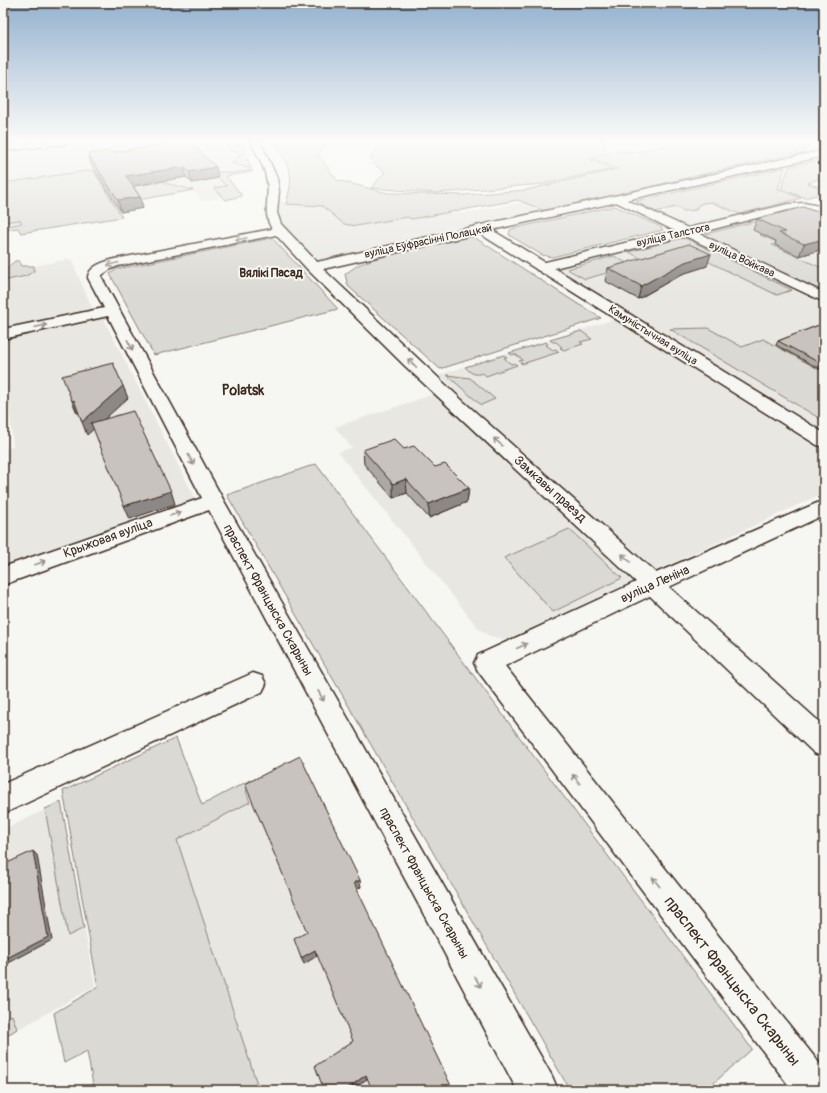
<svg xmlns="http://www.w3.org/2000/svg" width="827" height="1093" font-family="Pangolin,sans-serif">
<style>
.built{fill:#e8e7e2}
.green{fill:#dad9d3;stroke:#8a8278}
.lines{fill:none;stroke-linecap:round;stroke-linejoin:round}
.minor-casing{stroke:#3b2a1e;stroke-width:3}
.major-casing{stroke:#3b2a1e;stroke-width:3}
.minor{fill:#f6f6f2;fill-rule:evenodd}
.major{fill:#f6f6f2;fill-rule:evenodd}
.wall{fill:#aca8a3;stroke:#3b2a1e}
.shaded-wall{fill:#8c8885;stroke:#3b2a1e}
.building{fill:#c8c3be;stroke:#3b2a1e}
.oneway{stroke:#989088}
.labels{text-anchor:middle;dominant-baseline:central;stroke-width:4;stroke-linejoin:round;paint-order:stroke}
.far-street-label{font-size:11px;fill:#3b2a1e;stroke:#f6f6f2}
.far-neighbourhood-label{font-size:12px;font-weight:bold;fill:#3b2a1e;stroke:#f6f6f2}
.street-label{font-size:13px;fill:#3b2a1e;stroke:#f6f6f2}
.far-district-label{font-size:14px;font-weight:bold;fill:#3b2a1e;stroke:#f6f6f2}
.near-street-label{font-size:16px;fill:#3b2a1e;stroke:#f6f6f2}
</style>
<rect width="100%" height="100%" fill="#f6f6f2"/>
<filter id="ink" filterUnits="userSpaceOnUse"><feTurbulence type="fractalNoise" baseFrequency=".025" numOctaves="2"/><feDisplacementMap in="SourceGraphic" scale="8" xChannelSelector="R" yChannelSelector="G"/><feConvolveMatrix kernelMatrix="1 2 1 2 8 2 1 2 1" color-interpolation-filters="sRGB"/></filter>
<g filter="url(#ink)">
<path class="built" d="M83 141H241L254 172 227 176 242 194 202 201 193 191 116 206 21 221V223L3 227V150Z
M708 200 740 214 685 227 655 212Z
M281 202 324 204 407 215 466 213 524 202 542 212 318 260 279 221 278 213Z
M798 209H807L824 213V431L558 270 562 266 677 237H688Z
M71 259 93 310 3 330V272Z
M101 316 104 320 196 500 194 503 3 570V450L13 446 8 393 3 394V338Z
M615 319 824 451V493L512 637 502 639 490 636 479 629 338 452 352 448 335 427 453 388 439 375Z
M302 765 355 890 451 1090H138L114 872 252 800 249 792Z
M61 802 95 986 3 1038V830Z"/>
<path class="green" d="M284 141H329L318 155 337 180 387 193 465 195 526 190 618 169 593 159 610 152 641 151 684 141H792L807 150 545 211 518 200 411 219 408 217 356 226 344 224 322 206 286 204C295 172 290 171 276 143Z
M395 141H602L606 147 603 152 589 159 613 169 543 184 437 193 371 188 385 172C372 163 363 158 381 147L376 143Z
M231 142 241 143 251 168C244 169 238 163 231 163L241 155 238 152 229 151 228 145Z
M824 159V177L808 183 824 189V193L805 198 781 189 789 167Z
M783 168H785L778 189 801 198 740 214 711 202 703 203 697 206 696 210 684 211 676 207 655 212 636 201Z
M93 170 122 217 21 233 18 228 4 230 3 227 22 223 20 220 3 222V183Z
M252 170V172L226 176 242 196 225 200 214 188 227 186 213 173 223 172 234 173Z
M168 180 165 183 193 190 137 200 128 187Z
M615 206 661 227 663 230 552 257 542 255 509 235 510 230 515 228Z
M753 222 774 231 760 235 779 243 772 245 824 269V292L702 235Z
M470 237H474L581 306H584L583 307 601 318 440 369 348 286 345 274 358 265 374 259Z
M272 238 338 309 154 355 110 274 117 269Z
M681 238 687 239 792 290 777 295 705 260 647 262 629 252Z
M614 256 632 266 585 279 567 269Z
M15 261H19L21 266H34V271L26 276 3 281V268L8 267Z
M708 328 742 347 763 339 820 370 824 368V421L670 329Z
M581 331 592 339 580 342 583 344 564 350 560 348 562 347 556 342H553L550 340Z
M546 342 548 344 546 345 553 350 556 349 559 352 522 364 519 361 523 360 515 354 512 355 509 353Z
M504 355 507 357 504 358 511 364 514 363 517 365 486 376 483 373C474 376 471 373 465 367Z
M447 375 470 378 495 399 481 405Z
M316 464 752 1049 706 1090H570L227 495Z
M569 529 622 578 553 612 504 558Z
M176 738 202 805 250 780 254 787 246 791 250 802 177 840 259 1090H94L87 1051 64 1063 54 1013 98 987 63 791Z
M61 802 84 928 68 936 45 809Z
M12 1015 17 1029 3 1038V1020Z"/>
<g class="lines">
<g class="minor-casing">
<path id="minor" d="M40 141H69L64 144 3 151V145Z
M250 141H260L277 178 279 191 277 213 281 224 317 262 481 225 485 226 487 229 485 232 323 269 463 401 656 573 824 500V515L669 587 824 726V757L814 753 650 596 505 666 824 1069V1090H792L478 671 474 663 478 655 636 582 405 366 308 270 276 235 118 266 111 269 102 275V278L224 501 552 1076 558 1090H517L209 510 3 585V567L202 498 108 316 3 339V329L104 308 88 278C88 266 106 261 115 259L272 229C262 213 270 199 267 182 265 167 257 154 250 141Z
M618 196 688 228 788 204 804 203 824 207V213L804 209 788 210 698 233 824 293V302L685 236 542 271 537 270 535 267 537 264 675 231 614 201 612 199 614 197Z
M253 673 262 676 266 684 262 692 3 814V784Z"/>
</g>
<g class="major-casing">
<path id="major" d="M824 150V156L492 230 824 433V447L817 445 477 232 475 229 477 226 481 225Z"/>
</g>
<use href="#minor" class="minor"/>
<use href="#major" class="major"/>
</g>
<path class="wall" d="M168 143 218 178 192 183 186 177 133 186 140 197 143 208 121 212 91 164 88 154 110 153 168 144Z
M824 209V249L799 256 775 245 776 241 753 230 757 219 814 211Z
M707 266 682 274 638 299 605 281 608 268Z
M824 323V367L820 369 776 345 778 341Z
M404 449 469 488 467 502 429 518 407 493 393 498 364 464 363 450Z"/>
<path class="shaded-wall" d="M184 167 186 177 129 187 126 176Z
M216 167 218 178 192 183 189 172Z
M140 197 143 208 121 212 118 200Z
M824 239V249L799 256 804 244Z
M711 254 707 266 682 274 638 299 641 286 685 262Z
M824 363V367L820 369 822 364Z
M123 386 128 398 87 435 82 422Z
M74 400 79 413H77L72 401Z
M406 479 407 493 393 498V484Z
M469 488 467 502 429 518V504Z
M171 491 175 504 130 519 124 506Z
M33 851 37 855 52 940 3 966V960Z
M360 880 361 887 355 890 354 883Z
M315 950 317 956 304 964 301 958Z
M366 1075 367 1079 351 1090H345Z"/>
<path class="building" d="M179 141H188L216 167 189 172 184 167 126 176 140 197 118 200 88 154 109 151 110 153 169 144 168 143Z
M803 207 814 211 824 209V239L804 244 779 233 786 232 757 219Z
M689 244 711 254 685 262 641 286 608 268Z
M824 323V363L822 364 778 341Z
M113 363 123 386 82 422 74 400 72 401 62 376Z
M133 411 171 491 124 506 91 423Z
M394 439 404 449 414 446 435 467 445 464 469 488 429 504 406 479 393 484 363 450Z
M300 756 360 880 354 883 453 1090H372L366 1075 345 1090H324L315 1066 353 1041 315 950 301 958 294 939 307 932 245 784Z
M33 851 48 937 3 960V865Z"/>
<defs><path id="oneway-shaft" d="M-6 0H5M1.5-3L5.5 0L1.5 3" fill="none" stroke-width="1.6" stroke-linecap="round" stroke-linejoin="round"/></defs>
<g class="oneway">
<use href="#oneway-shaft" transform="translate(241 239) rotate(169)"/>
<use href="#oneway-shaft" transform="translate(113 264) rotate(165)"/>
<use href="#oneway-shaft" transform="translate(41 326) rotate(-12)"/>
<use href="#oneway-shaft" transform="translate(130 345) rotate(62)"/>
<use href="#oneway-shaft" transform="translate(412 363) rotate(-137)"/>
<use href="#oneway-shaft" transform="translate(498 442) rotate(-138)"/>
<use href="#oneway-shaft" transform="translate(191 460) rotate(62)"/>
<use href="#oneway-shaft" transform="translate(175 514) rotate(-19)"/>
<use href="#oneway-shaft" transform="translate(626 558) rotate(-138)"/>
<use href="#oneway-shaft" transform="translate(40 563) rotate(-20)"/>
<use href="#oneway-shaft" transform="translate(522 646) rotate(-25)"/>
<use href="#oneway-shaft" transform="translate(321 696) rotate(61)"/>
<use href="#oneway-shaft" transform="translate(576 779) rotate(-128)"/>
<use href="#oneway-shaft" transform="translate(656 882) rotate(-128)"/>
<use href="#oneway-shaft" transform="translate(478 982) rotate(61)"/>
</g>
</g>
<linearGradient id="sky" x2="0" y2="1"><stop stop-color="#94b2cf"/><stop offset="0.48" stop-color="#fbfbf9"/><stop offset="1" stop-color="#fbfbf9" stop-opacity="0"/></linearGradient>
<rect width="827" height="294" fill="url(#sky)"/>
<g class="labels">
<g class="far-street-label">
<text transform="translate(673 235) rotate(-13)">вуліца Талстога</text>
<text transform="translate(428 241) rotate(-12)">вуліца Еўфрасінні Полацкай</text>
<text transform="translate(742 259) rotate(25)">вуліца Войкава</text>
<text transform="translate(653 335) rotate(32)">Камуністычная вуліца</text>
</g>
<g class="far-neighbourhood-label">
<text x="271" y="273">Вялікі Пасад</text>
</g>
<g class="street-label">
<text transform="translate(550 489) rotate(42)">Замкавы праезд</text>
<text transform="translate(108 538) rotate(-20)">Крыжовая вуліца</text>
<text transform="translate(655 584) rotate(-24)">вуліца Леніна</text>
<text transform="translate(268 600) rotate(61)">праспект Францыска Скарыны</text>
<text transform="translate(424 883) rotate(61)">праспект Францыска Скарыны</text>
</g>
<g class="far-district-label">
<text x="243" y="390">Polatsk</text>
</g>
<g class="near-street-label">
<text transform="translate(732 981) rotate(52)">праспект Францыска Скарыны</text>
</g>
</g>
<rect width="827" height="1093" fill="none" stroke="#f6f6f2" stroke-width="16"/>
<rect x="8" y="8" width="811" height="1077" fill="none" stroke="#3b2a1e" stroke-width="1.5" filter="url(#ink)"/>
</svg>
